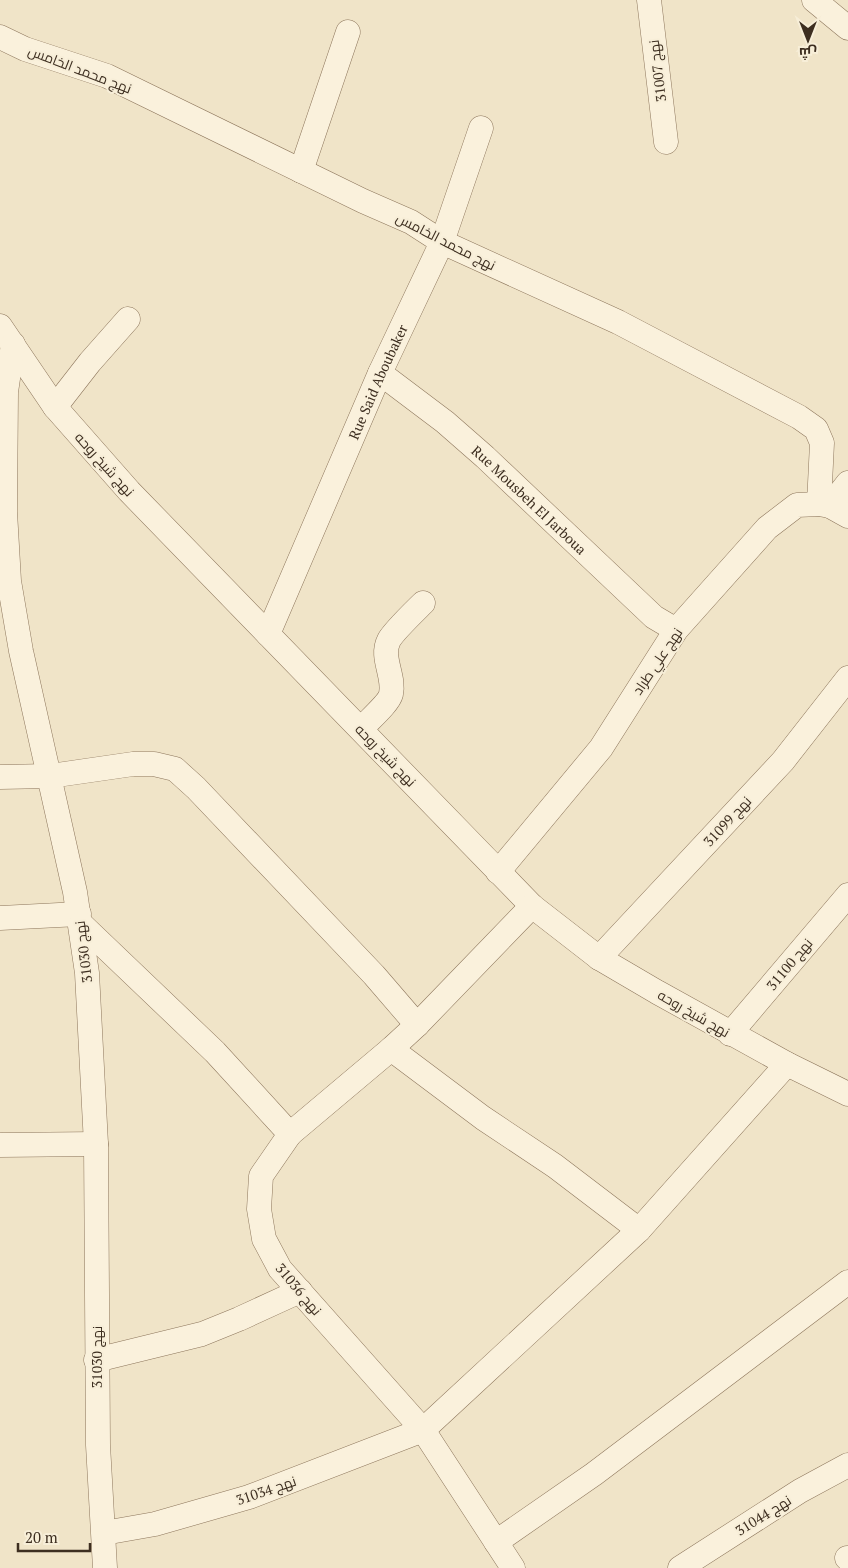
<svg xmlns="http://www.w3.org/2000/svg" width="848" height="1568" font-family="'PT Serif',Cairo,serif">
<style>
.lines{fill:none;stroke-linecap:round;stroke-linejoin:round}
.minor-casing{stroke:#8d765c;stroke-width:25}
.minor{stroke:#faf1dc;stroke-width:24}
.labels{text-anchor:middle;dominant-baseline:central;stroke-width:4;stroke-linejoin:round;paint-order:stroke}
.street-label{font-size:14px;fill:#3d2e20;stroke:#f7eed8}
</style>
<rect width="100%" height="100%" fill="#f0e4c8"/>
<g class="lines">
<g class="minor-casing">
<g id="minor">
<path d="M649 0 666 142"/>
<path d="M814 0 848 28"/>
<path d="M0 37 25 49 107 76 363 201 411 222 442 242 618 322 799 417 816 429 822 443 819 504"/>
<path d="M301 171 348 32"/>
<path d="M0 326 55 407 129 491 532 906 599 958 657 992 787 1064 848 1094"/>
<path d="M13 344 6 392 5 512 9 581 21 651 75 892 87 973 96 1144 98 1445 105 1568"/>
<path id="s1" d="M380 373 445 422 485 457 654 617 676 630"/>
<path d="M55 407 90 362 128 319"/>
<path d="M830 506 848 483"/>
<path id="s2" d="M268 634 380 373 442 242 481 128"/>
<path d="M361 729C368 721 389 703 391 694 395 676 380 657 389 640 394 631 414 612 423 603"/>
<path d="M0 777 50 776 133 764H154L175 769 196 788 374 975 417 1025"/>
<path d="M498 872 601 748 676 630 767 528 797 505 819 504 830 506 848 516"/>
<path d="M0 918 79 914"/>
<path d="M81 924 215 1052 290 1134 261 1176 259 1209 264 1239 280 1269 423 1430 513 1568"/>
<path d="M599 958 783 761 848 678"/>
<path d="M730 1034 848 895"/>
<path d="M391 1049 483 1118 555 1166 639 1230"/>
<path d="M290 1134 391 1049 417 1025 532 906"/>
<path d="M0 1145 96 1144"/>
<path d="M96 1360 202 1334 239 1319 300 1291"/>
<path d="M104 1533 155 1524 249 1497 423 1430 639 1230 787 1064"/>
<path d="M496 1542 594 1474 848 1282"/>
<path d="M847 1558 848 1559"/>
<path d="M680 1568 800 1491 848 1465"/>
</g>
</g>
<use href="#minor" class="minor"/>
</g>
<g class="labels">
<g class="street-label">
<text transform="translate(80 69) rotate(21)">نهج محمد الخامس</text>
<text transform="translate(657 71) rotate(-97)">نهج 31007</text>
<text transform="translate(446 241) rotate(27)">نهج محمد الخامس</text>
<text stroke="none"><textPath href="#s2" startOffset="275">Rue Said Aboubaker</textPath></text>
<text transform="translate(105 464) rotate(48)">نهج شيخ روحه</text>
<text stroke="none"><textPath href="#s1" startOffset="196">Rue Mousbeh El Jarboua</textPath></text>
<text transform="translate(657 661) rotate(-56)">نهج علي طراد</text>
<text transform="translate(386 755) rotate(46)">نهج شيخ روحه</text>
<text transform="translate(727 821) rotate(-47)">نهج 31099</text>
<text transform="translate(83 952) rotate(-97)">نهج 31030</text>
<text transform="translate(789 964) rotate(-50)">نهج 31100</text>
<text transform="translate(694 1013) rotate(30)">نهج شيخ روحه</text>
<text transform="translate(299 1289) rotate(50)">نهج 31036</text>
<text transform="translate(96 1357) rotate(-90)">نهج 31030</text>
<text transform="translate(266 1490) rotate(-19)">نهج 31034</text>
<text transform="translate(763 1515) rotate(-32)">نهج 31044</text>
</g>
</g>
<g transform="translate(808 40) rotate(180)" stroke="#f7eed8" stroke-width="4" paint-order="stroke">
<path d="M0-4L9 19L0 12L-9 19Z" fill="#3d2e20"/>
<text y="-8" font-size="14" font-weight="bold" text-anchor="middle" fill="#3d2e20">ش</text>
</g>
<path d="M18 1543v8h72v-8" fill="none" stroke="#3d2e20" stroke-width="2.5"/>
<text x="25" y="1543" font-size="15" fill="#3d2e20" stroke="#f7eed8" stroke-width="4" paint-order="stroke">20 m</text>
</svg>
